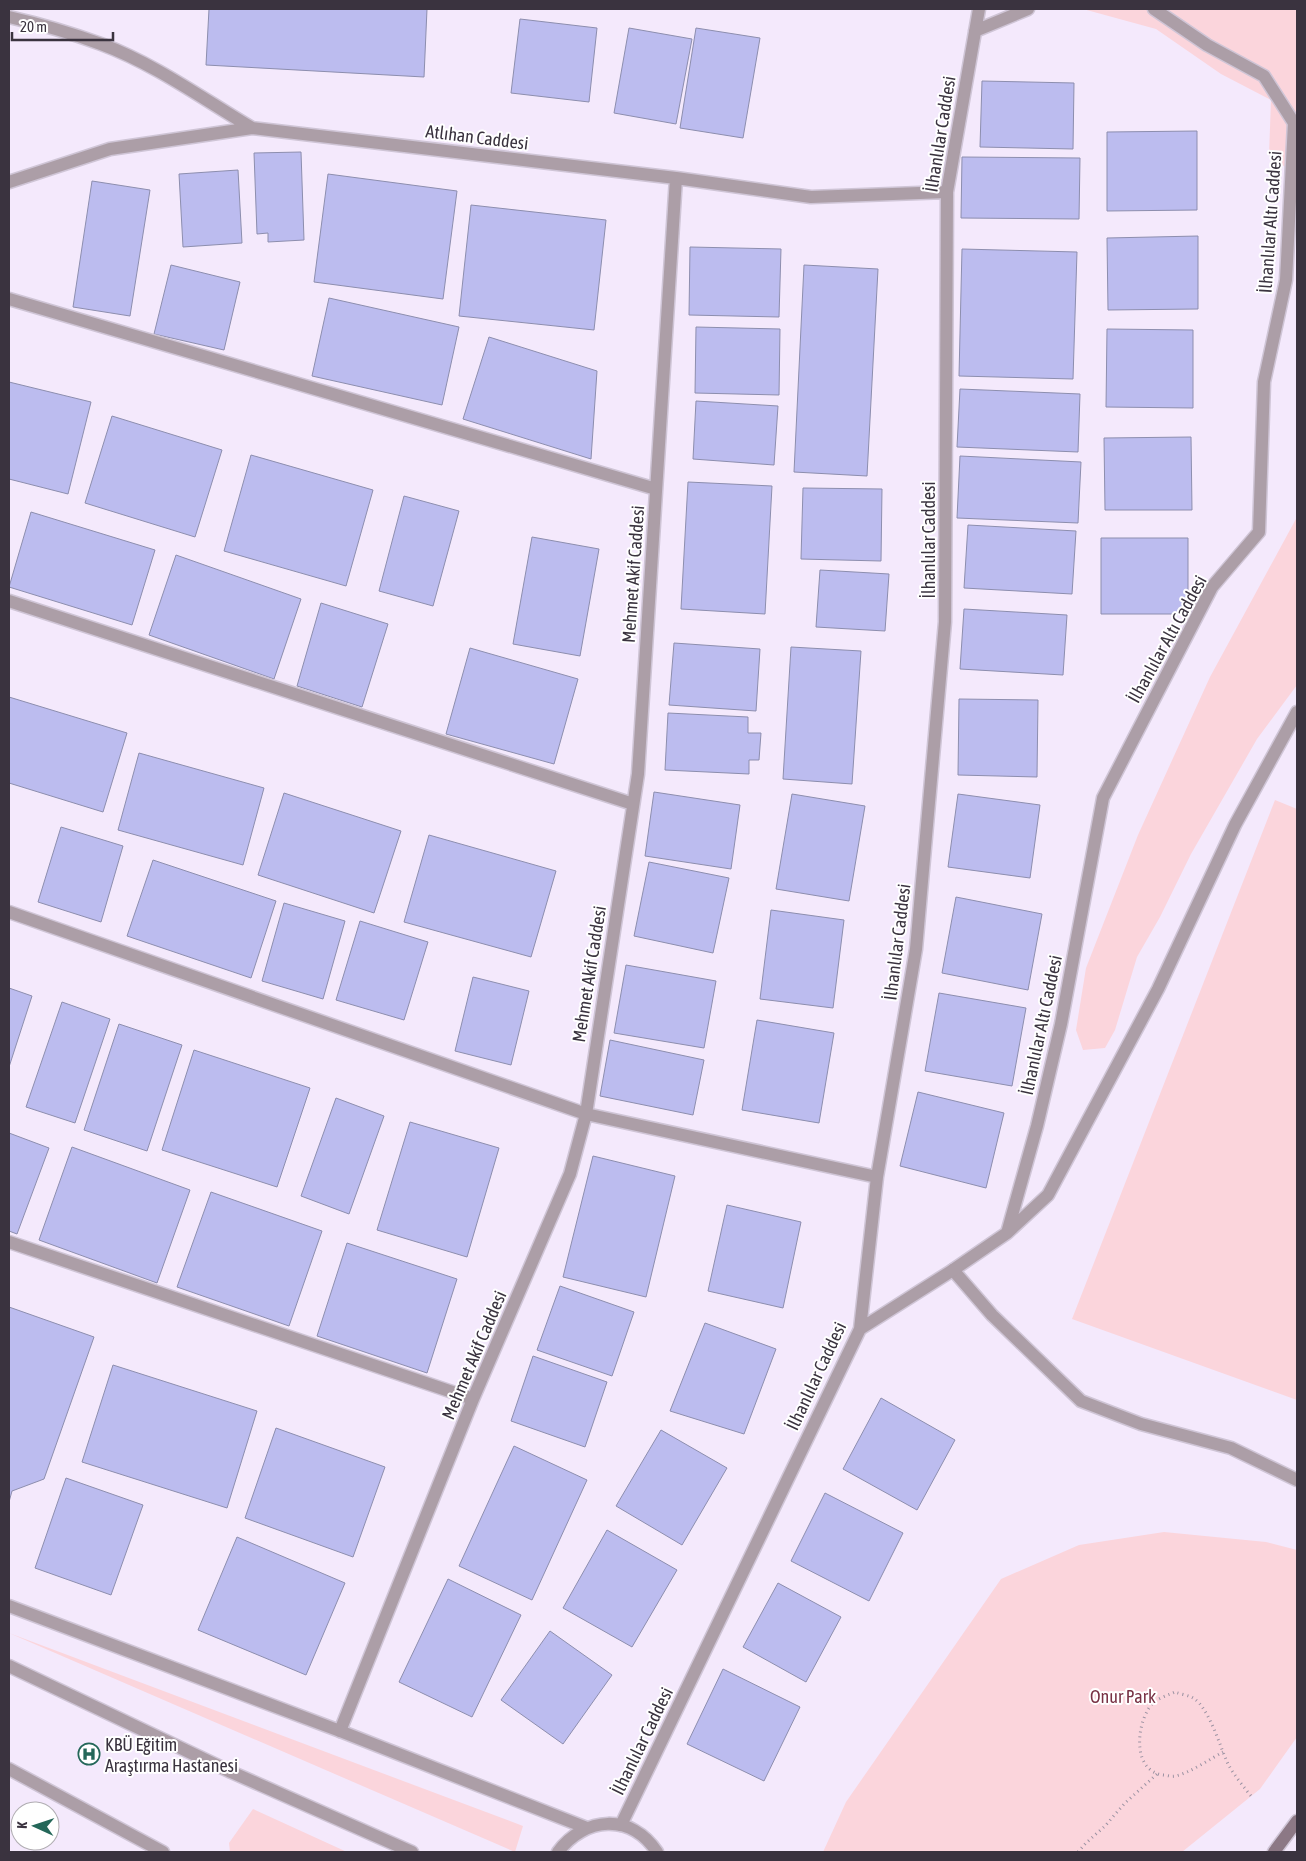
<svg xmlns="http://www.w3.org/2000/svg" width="1306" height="1861" font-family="'Asap Condensed',sans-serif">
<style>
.green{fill:#fbd5dc}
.building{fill:#bcbcef;stroke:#8d8eae}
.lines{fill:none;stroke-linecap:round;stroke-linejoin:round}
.service-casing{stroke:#cfc5d6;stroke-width:15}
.minor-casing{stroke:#cfc5d6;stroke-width:15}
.tertiary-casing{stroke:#cfc5d6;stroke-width:15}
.secondary-casing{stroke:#cfc5d6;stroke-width:15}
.path{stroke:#9b92a2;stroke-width:3;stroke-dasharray:1 4;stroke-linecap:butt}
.service{stroke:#ac9ea7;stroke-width:12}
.minor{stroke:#ac9ea7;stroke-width:12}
.tertiary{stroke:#ac9ea7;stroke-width:12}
.secondary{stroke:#8c7885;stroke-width:12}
.labels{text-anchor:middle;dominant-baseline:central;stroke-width:4;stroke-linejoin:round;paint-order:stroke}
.street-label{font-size:18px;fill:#3a333f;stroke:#fff}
.park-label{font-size:18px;fill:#783144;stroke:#fff}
.poi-label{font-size:18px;fill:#3a333f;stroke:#fff;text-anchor:start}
</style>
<rect width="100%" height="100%" fill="#f4e9fc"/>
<path class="green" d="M1083 9H1297V176L1269 155 1271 100 1221 74 1156 29Z
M1297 517V685L1257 739 1191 854 1160 917 1137 957 1115 1030 1105 1048 1083 1050 1076 1030 1086 968 1138 835 1210 677Z
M1275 800 1297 809V1400L1072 1319Z
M1164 1532 1266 1542 1297 1550V1737L1260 1789 1182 1852H823L846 1802 1001 1579 1079 1545Z
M9 1633 523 1826 515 1852Z
M253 1809 347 1852H230L229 1843Z"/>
<path class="building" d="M209 9H427L424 77 206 65Z
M520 19 597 28 589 102 511 93Z
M629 28 692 39 676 124 614 113Z
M696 28 760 38 743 138 680 128Z
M982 81 1074 83 1073 149 980 147Z
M1197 131V210L1107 211V132Z
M301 152 304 240 268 242V233L257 234 254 153Z
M962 157 1080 158 1079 219 961 218Z
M238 170 242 243 183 247 179 174Z
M328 174 457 191 443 299 314 282Z
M92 181 150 190 130 316 73 307Z
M471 205 606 220 594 330 459 316Z
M1198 236V309L1108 310 1107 238Z
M690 247 781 249 779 317 689 315Z
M962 249 1077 252 1073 379 959 376Z
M171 265 240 282 224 350 154 334Z
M804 265 878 269 867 476 794 472Z
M329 298 459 327 442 405 312 376Z
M696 327 780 329 779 395 695 393Z
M1107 329 1193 330V408L1106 407Z
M489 337 597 371 591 459 463 419Z
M9 382 91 402 68 494 9 479Z
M960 389 1080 394 1078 452 957 447Z
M696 401 778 406 774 465 693 459Z
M112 416 222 450 195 537 85 503Z
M1191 437 1192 510H1105L1104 438Z
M251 455 373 490 346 586 224 551Z
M960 456 1081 462 1078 523 957 518Z
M688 482 772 486 765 614 681 609Z
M803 488 882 489 881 561 801 559Z
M404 496 459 511 433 606 379 591Z
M31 512 155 550 132 625 9 587Z
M968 525 1076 531 1072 594 964 588Z
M532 537 599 549 580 656 513 644Z
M1101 538H1188V614H1101Z
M176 555 301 599 274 679 149 635Z
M820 570 889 574 885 631 816 627Z
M321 603 388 624 362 707 297 686Z
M964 609 1067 615 1063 675 960 669Z
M674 643 760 649 756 711 669 705Z
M791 647 861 651 852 784 783 779Z
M470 648 578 679 554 764 446 734Z
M9 697 127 733 103 812 9 783Z
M959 699 1038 700 1037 777 958 775Z
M668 713 748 717V733H761L759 760H749V774L665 770Z
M139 753 264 788 243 865 118 830Z
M654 792 740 805 731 869 645 856Z
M284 793 401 831 374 913 258 875Z
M792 794 865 806 849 901 776 889Z
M958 794 1040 805 1030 878 948 867Z
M61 827 123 846 101 922 38 902Z
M429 835 556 871 531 957 404 922Z
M153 860 276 901 251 978 127 936Z
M649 862 729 878 713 953 634 936Z
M956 897 1042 914 1028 990 942 973Z
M284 903 345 921 323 999 262 981Z
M771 910 844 920 833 1008 760 999Z
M360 921 428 942 404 1020 336 1000Z
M626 965 716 981 704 1048 614 1033Z
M473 977 529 991 511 1065 455 1051Z
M9 988 32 996 9 1067Z
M939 993 1026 1008 1012 1086 925 1071Z
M62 1002 110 1019 75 1123 26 1107Z
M757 1020 834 1033 819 1123 742 1110Z
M119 1024 182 1045 147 1151 84 1130Z
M610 1040 704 1060 693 1115 600 1096Z
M194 1050 310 1088 277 1187 162 1150Z
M918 1092 1004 1113 986 1188 900 1166Z
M336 1098 384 1116 349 1214 301 1196Z
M410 1122 499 1148 467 1257 377 1230Z
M9 1133 49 1148 17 1234 9 1231Z
M72 1147 190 1190 157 1283 39 1240Z
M593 1156 675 1176 646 1297 563 1277Z
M211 1192 322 1231 289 1326 177 1287Z
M727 1205 801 1222 783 1308 708 1291Z
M347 1243 457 1279 427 1373 317 1336Z
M560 1286 634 1312 612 1376 537 1350Z
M9 1307 94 1337 44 1479 12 1491 9 1502Z
M705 1323 776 1349 744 1434 670 1411Z
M533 1356 607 1382 585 1447 511 1421Z
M113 1365 257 1411 227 1508 82 1462Z
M881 1398 955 1440 917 1510 843 1469Z
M276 1428 385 1467 353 1557 245 1518Z
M661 1430 727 1468 682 1545 616 1506Z
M514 1446 587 1480 532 1600 459 1566Z
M66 1478 143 1505 111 1595 35 1568Z
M825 1493 903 1533 869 1601 791 1561Z
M607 1530 677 1570 632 1647 563 1608Z
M237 1537 345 1583 306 1675 198 1630Z
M448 1579 521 1615 472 1717 399 1682Z
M778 1583 841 1617 806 1682 743 1647Z
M550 1631 612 1675 563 1744 501 1700Z
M723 1669 800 1707 764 1781 687 1744Z"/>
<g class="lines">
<g class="service-casing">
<path id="service" d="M953 1270 992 1315 1081 1401 1141 1424 1231 1448 1297 1480
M9 1769 163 1852"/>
</g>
<g class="minor-casing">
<path id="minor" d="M9 17C40 24 71 33 101 44 155 64 203 99 252 128
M975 31 1028 9
M9 182 110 149 252 128 676 178 811 197 947 192
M9 299 656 489
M9 601 633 804
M9 912 586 1114 877 1177
M1007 1233 1037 1126 1061 1024 1103 798 1212 587 1259 532 1264 382 1286 280 1294 123 1264 76 1207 45 1154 9
M9 1242 473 1399
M860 1329 953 1270 1007 1233 1048 1195 1158 989 1235 825 1297 712
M340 1731 473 1399 570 1174 586 1114 638 774 676 178
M621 1825 860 1329 877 1177 916 949 945 622 947 192 979 9"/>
</g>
<g class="tertiary-casing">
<path id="tertiary" d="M9 1606 340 1731 587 1828
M9 1666 231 1772 412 1852
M558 1852C585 1816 631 1813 657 1852"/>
</g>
<g class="secondary-casing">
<path id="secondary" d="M1274 1852 1297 1821"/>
</g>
<path class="path" d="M1223 1752C1210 1759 1190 1773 1175 1776 1171 1777 1167 1775 1163 1775 1133 1771 1136 1728 1149 1708 1154 1699 1166 1696 1175 1692 1180 1694 1188 1695 1193 1698 1209 1707 1220 1747 1228 1764 1234 1775 1243 1786 1251 1796
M1078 1852 1086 1843 1105 1826 1125 1803 1157 1774"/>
<use href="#service" class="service"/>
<use href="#minor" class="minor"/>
<use href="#tertiary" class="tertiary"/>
<use href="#secondary" class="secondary"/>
</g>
<defs>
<g id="hospital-ring" transform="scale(1.125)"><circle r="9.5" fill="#fff" stroke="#246759" stroke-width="1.5"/><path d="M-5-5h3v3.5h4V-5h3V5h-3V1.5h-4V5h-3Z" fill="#246759"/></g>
</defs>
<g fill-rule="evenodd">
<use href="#hospital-ring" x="89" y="1754"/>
</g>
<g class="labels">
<g class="street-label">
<text transform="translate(940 134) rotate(-81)">İlhanlılar Caddesi</text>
<text transform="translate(477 137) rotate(7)">Atlıhan Caddesi</text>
<text transform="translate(1270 222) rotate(-86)">İlhanlılar Altı Caddesi</text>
<text transform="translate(928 540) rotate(-90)">İlhanlılar Caddesi</text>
<text transform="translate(633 574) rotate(-86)">Mehmet Akif Caddesi</text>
<text transform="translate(1167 639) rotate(-61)">İlhanlılar Altı Caddesi</text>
<text transform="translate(897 942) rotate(-83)">İlhanlılar Caddesi</text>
<text transform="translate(589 974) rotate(-81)">Mehmet Akif Caddesi</text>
<text transform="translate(1041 1025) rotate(-78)">İlhanlılar Altı Caddesi</text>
<text transform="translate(474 1355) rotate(-67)">Mehmet Akif Caddesi</text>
<text transform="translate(816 1376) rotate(-65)">İlhanlılar Caddesi</text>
<text transform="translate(642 1741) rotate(-64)">İlhanlılar Caddesi</text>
</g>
<g class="park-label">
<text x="1123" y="1696">Onur Park</text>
</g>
<g class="poi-label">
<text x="105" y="1744">KBÜ Eğitim<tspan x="105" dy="21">Araştırma Hastanesi</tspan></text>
</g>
</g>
<rect width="1306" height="1861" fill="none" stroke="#3a333f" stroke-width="20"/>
<g transform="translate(35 1826) rotate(273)"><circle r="24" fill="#ffffff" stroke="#b0adb2"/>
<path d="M0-4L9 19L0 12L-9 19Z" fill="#246759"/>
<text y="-8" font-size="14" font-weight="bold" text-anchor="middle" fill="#3a333f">K</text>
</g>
<path d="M12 32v8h101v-8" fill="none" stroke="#3a333f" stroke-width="2.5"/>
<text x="20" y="32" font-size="15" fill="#3a333f" stroke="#ffffff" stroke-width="4" paint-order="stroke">20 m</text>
</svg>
